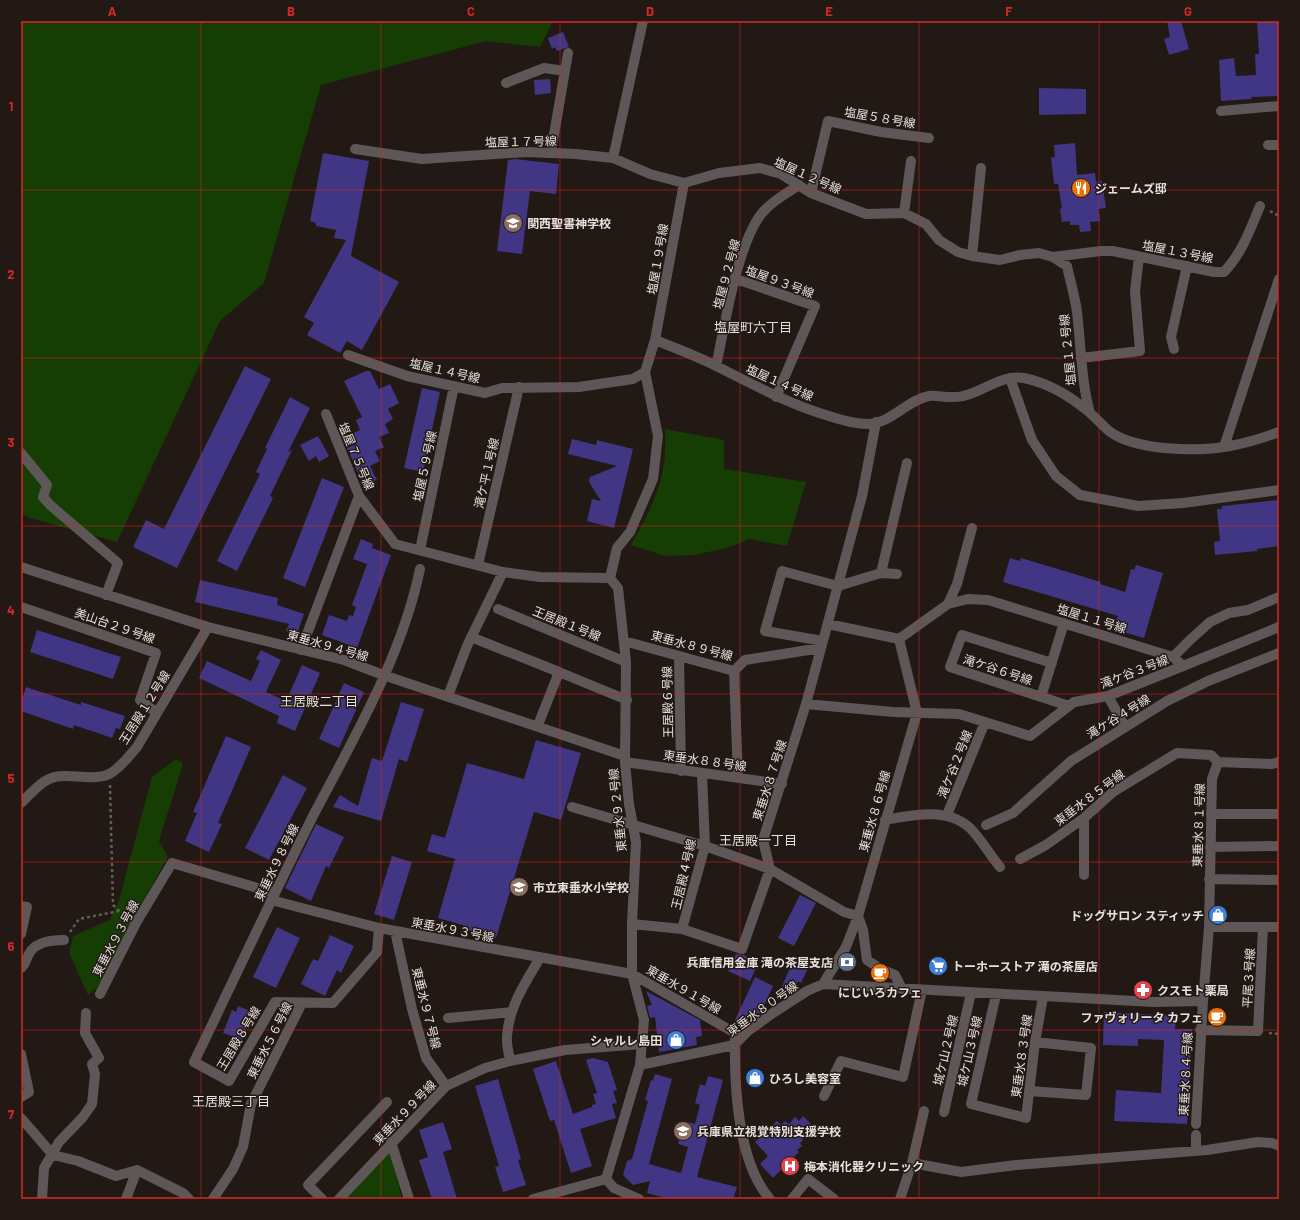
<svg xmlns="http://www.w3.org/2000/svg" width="1300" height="1220" font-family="Barlow,'Noto Sans JP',sans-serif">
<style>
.green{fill:#163d03}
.building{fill:#403683}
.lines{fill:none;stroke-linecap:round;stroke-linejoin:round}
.path{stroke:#645c57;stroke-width:2.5;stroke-dasharray:3 3;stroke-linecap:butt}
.minor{stroke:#5d5757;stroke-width:10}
.grid{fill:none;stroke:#d62828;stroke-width:1;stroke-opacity:0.55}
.labels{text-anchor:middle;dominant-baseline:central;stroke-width:3;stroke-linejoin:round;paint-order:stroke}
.street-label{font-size:12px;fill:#e7e0dd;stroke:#221914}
.poi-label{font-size:12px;font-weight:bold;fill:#e7e0dd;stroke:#221914;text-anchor:start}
.neighbourhood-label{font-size:13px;fill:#e7e0dd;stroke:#221914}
.neatline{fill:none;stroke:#d62828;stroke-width:1.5}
.grid-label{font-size:13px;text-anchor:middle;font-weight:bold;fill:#d62828}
</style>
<rect width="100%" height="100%" fill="#221914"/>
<path class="green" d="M21 21H553L540 47 486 41 321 85 264 283 220 321 117 542 30 518 21 513Z
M665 429 724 440V469L806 482 787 546 749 539 727 548 694 555 665 556 631 545C644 521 658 497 663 469 666 456 665 442 665 429Z
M176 759 183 764 159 841 168 857 135 915 103 982 88 995 69 953 73 936 110 920 119 900 152 777Z
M388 1153 391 1154 402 1199H345Z"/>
<path class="building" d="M1167 21H1181L1189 49 1169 55 1164 39 1170 37Z
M1257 21H1279V96L1251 97 1252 99 1221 101 1219 60 1234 58 1236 76 1256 75 1255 54H1259Z
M563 32 569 47 557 51 555 47 552 49 548 38Z
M550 79 551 93 535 95 534 80Z
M1039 88 1086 89V114L1039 115Z
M1075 143 1077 175 1095 173 1096 182 1102 181 1106 208 1098 209 1100 221 1090 222 1091 231 1080 232 1079 225H1070V221L1062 222 1060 209 1062 208 1058 184H1054L1051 158 1055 157 1054 145Z
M323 153 369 161 351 256 399 282 362 350 347 341 340 353 307 335 314 323 304 317 346 240 334 238 336 230 316 226V223L310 221Z
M515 159 559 164 556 194 530 191 522 254 497 251 508 160Z
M245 366 271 379 177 568 133 547 146 520 164 529Z
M366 371H370L379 389 390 384 399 403 388 409 393 419 385 424 389 433 379 437 384 447 375 451 380 461 370 466 377 480 363 484 347 448 356 444 352 434 360 430 356 420 362 417 344 381Z
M422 388 440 392 423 472 404 468Z
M290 397 310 408 288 452 292 450 270 496 273 498 237 571 217 561 260 474 256 472 267 449 265 448Z
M318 436 329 456 319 462 316 456 309 461 300 445Z
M572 439 596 445 597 440 633 449 614 528 587 521 592 499 601 501 589 482 590 477 617 466 568 454Z
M322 478 344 487 305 587 283 578Z
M1279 500V546L1257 549V551L1215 555 1214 542 1220 541 1217 509H1222V506Z
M361 539 373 544 372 548 391 555 357 648 322 635 329 615 347 621 349 615 353 616 356 607 352 605 367 564 353 559Z
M1010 558 1020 561 1021 558 1101 582 1100 584 1125 592 1131 569 1134 570 1136 565 1163 573 1144 638 1117 630 1118 624 1115 623 1118 616 1003 582Z
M200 580 278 598 277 605 304 614 297 634 286 631 289 624 195 602Z
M37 630 121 657 113 679 30 652Z
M261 650 281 660 266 692 286 701 302 665 320 673 295 731 277 723 279 716 199 678 207 661 251 681 260 661 256 659Z
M344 683 364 692 339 748 319 739Z
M26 687 81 705V702L125 716 120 729 116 728 112 738 74 725 73 729 21 711V703Z
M401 702 424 709 407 762 399 759 381 821 333 807 340 795 358 806 372 758 382 761Z
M226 736 251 747 218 823 222 824 209 852 185 841 197 813 193 812Z
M536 740 581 753 561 820 534 812 496 938 468 930 469 927 438 918 455 859 427 851 432 834 445 838 467 763 524 779Z
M283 775 307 788 269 860 245 848Z
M316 824 344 837 329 868 326 866 311 901 285 888Z
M392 856 412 862 394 920 374 914Z
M800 895 816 903 794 946 778 938Z
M277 927 300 938 276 988 253 977Z
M330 935 354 946 341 973 337 970 325 996 301 984 313 959 318 961Z
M736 954 744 955 759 962 750 981 728 971Z
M795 957 810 964 801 983 798 981 793 992 782 986Z
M755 977 773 986 760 1014 752 1011 745 1025 735 1020Z
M646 991 700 1020 702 1036 696 1037 697 1045 659 1052 655 1017 650 1018 647 1006 652 1005Z
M238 1006 253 1012 242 1040 223 1033 232 1010 236 1012Z
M1104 1012 1176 1016 1175 1029H1192L1187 1124 1114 1121 1116 1090 1161 1093 1164 1040 1138 1039V1046L1103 1045Z
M593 1058 608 1062 617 1090 613 1091 617 1103 612 1104 616 1118 580 1129 592 1166 571 1173 554 1120 550 1121 533 1069 556 1061 573 1114 592 1107V1105L596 1104 593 1094 597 1093 586 1060Z
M655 1074 672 1079 649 1164 681 1173 688 1147 678 1144 684 1121 695 1124 700 1105 695 1103 700 1084 705 1086 708 1076 723 1080 697 1177 737 1187 733 1199H669L647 1193 650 1181 633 1185 623 1175 627 1161 632 1159 648 1101 645 1100 651 1080 653 1081Z
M498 1079 521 1159 518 1160 526 1185 503 1192 495 1167 499 1166 475 1086Z
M803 1116 814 1127 802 1138 803 1140 800 1143 802 1146 797 1150 799 1152 773 1178 760 1164 768 1156 755 1142 777 1121 781 1125 785 1121 789 1124 795 1117 799 1121Z
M443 1122 452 1149 443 1152 457 1199H432L419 1160 428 1157 419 1130Z"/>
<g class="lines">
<path class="path" d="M1270 211 1279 216
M110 785 113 905 127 918
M70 932 79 919 119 911
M1269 1033 1279 1034"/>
<path class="minor" d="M506 83 544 68 565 71
M1221 111 1279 106
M1268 145H1279
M355 149 422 159 525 152 576 154 613 158 650 174 684 183
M551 152 568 53
M613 158 643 21
M684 183 719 173 760 168 781 174 811 193 866 214 904 213 926 224 939 240 958 252 972 256 1000 260 1020 255 1039 253 1053 257 1067 266C1070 281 1075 296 1077 312 1081 346 1081 380 1090 413
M811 193 828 121 881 132 929 138
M904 213 911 161
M972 256 981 168
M1053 257 1101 251H1113L1214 272H1224C1242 253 1250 230 1260 206
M736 279 815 306 776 397
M655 340 684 183
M1174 349 1171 337 1187 266
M348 355 407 376 485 393 502 388 579 387 633 379 645 372 655 340C673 347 691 354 708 362 749 382 785 403 829 416 841 420 855 424 868 424 892 423 907 400 929 396 938 395 951 399 963 396 983 392 1002 374 1024 378 1048 383 1070 396 1089 412 1096 418 1102 425 1109 431 1135 451 1198 452 1230 446 1247 443 1263 438 1279 432
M1081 358 1140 351 1135 291 1139 257
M716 366C725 325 736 251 759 217 769 203 785 194 799 185
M1010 378 1032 440 1056 476 1080 495 1138 506 1183 503 1279 490
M326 414 359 496 395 544 503 572 540 577 610 578
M876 422 862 496 806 704 763 840 770 869 844 912 858 916 863 930 867 960 882 970 895 975 902 989
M1224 447 1279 279
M21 453 47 485 43 497 50 505 118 563 106 595
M420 550 454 386
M478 565 519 387
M21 567 208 627 344 660 383 675 625 756
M881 573 897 574
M610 578 618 588 626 662 625 762 629 804 636 842 632 924V974L644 1020 640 1065
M610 578 617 548 630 532 653 479 658 436 645 372
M838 586 881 573 907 463
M948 604 957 584 972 528
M21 607 156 653 140 700 157 713
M498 609 626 662
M828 624 899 639
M471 637 559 672
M899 639 948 604 968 599 988 600 1173 657 1183 666 1279 627
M624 641 734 671 745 660 821 648
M823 641 765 631 782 571 838 586
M301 650 359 496
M679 656 681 771
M1173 657 1191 639 1210 622 1229 613 1248 610 1279 597
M1052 663 962 635 950 667 1069 706
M734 671 738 778
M448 696 467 646 503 572
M1108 696 1125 727
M1041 697 1064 623
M806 704 893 712 959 714 1030 736 1074 702 1108 696 1183 666
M538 725 559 672 627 700
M625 762 782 784
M21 803C31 794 41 780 55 777 69 773 97 782 111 773 121 767 129 756 137 747L208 627
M572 807 705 846 770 869 742 949 682 929
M1211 814H1279
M947 815 985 722
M1084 818V875
M885 820C912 815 947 807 970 828 981 839 990 855 1000 867
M986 825 1013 813 1071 761 1167 701 1208 681 1279 653
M1210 847 1279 846
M1020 859 1046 845 1084 818 1113 792 1177 753 1211 755 1218 762
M1209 879 1279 880
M271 900 379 928 632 974 735 1033C734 1081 737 1162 770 1199
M21 906 27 907 21 934
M632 924 682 929 705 846 702 774
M1209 927H1279
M379 928 377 952 333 1003 275 1002 229 1081 194 1062C234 980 272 897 313 816 354 738 402 656 420 569
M395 931 412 1009 426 1058 446 1086
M21 968C26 964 26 959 29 954 35 942 53 940 64 940
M823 984 846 947 858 916 917 713 899 639
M100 994 136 923 172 863 275 893
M996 995 971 1104 1026 1118 1035 1042 1043 997
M448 1018 512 1012
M1200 1030 1258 1031 1263 927
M21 1054 29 1092 21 1097
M510 1061C509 1053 506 1044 507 1036 509 1007 525 983 540 958
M1029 1091 1086 1095 1091 1048 1035 1042
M824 1096 841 1061 903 1077 922 990
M944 1112 971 993
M21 1118 53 1155 78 1161 116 1176 137 1170 183 1193 189 1199
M1196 1124 1203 1001
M391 1142 409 1199
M1196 1151V1135
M912 1163 924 1111
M606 1179 614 1188 639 1199
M42 1199 44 1168 59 1142 83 1117 92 1104 95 1074 92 1064 99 1058 85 1033 86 1013
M126 1199 137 1170
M213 1199 233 1169 243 1147 251 1104 302 1003
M322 1199 308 1185 387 1102
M339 1199 446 1086 485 1068 510 1061 565 1050 642 1044
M533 1199 606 1179 640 1065 734 1045 748 1031 773 1013 807 991 823 984 1153 1002 1203 1001 1209 927 1212 779 1218 762 1272 764 1279 762
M792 1199 808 1179 834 1199
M900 1199 912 1163 961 1172 1016 1165 1207 1150 1258 1142 1272 1143 1279 1146"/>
</g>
<path class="grid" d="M201 21V1199M381 21V1199M560 21V1199M740 21V1199M919 21V1199M1099 21V1199M21 190H1279M21 358H1279M21 526H1279M21 694H1279M21 862H1279M21 1030H1279"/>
<defs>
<g id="restaurant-disc" transform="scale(1)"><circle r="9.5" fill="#e8710a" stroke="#221914"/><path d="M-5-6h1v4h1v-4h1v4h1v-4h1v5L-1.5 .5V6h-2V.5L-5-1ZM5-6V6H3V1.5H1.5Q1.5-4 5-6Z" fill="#fff"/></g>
<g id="school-disc" transform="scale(1)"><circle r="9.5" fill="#8d6e63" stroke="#221914"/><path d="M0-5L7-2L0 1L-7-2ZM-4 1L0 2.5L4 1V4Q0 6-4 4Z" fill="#fff"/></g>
<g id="shop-disc" transform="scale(1)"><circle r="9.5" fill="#3f7fe0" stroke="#221914"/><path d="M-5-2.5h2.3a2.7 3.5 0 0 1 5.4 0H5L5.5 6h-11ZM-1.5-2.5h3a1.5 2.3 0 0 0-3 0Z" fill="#fff"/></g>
<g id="bank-disc" transform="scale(1)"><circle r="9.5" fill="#5c6f8a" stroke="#221914"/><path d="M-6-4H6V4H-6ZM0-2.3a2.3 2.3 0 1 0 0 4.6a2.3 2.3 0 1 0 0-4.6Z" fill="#fff"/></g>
<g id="supermarket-disc" transform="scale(1)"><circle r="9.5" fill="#3f7fe0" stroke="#221914"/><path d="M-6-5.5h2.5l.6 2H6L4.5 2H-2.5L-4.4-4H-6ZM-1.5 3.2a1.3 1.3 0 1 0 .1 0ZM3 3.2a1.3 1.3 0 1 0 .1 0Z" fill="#fff"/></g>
<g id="cafe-disc" transform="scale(1)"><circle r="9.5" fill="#e8710a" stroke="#221914"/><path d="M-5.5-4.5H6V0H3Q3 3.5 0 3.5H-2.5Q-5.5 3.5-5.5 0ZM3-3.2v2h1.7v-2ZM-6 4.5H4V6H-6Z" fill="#fff"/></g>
<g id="pharmacy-disc" transform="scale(1)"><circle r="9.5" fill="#e0444e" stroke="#221914"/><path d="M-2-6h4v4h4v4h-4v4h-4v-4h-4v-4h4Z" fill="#fff"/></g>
<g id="hospital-disc" transform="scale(1)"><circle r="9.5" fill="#e0444e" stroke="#221914"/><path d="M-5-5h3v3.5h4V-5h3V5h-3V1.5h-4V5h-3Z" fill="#fff"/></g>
</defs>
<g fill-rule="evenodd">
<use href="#restaurant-disc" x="1081" y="188"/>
<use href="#school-disc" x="513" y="223"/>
<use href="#school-disc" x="519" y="887"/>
<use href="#shop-disc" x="1218" y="915"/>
<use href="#bank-disc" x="847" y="962"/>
<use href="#supermarket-disc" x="938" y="966"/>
<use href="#cafe-disc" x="880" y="973"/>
<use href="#pharmacy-disc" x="1143" y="990"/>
<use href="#cafe-disc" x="1217" y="1017"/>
<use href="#shop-disc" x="676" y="1040"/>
<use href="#shop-disc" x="755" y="1078"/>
<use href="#school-disc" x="683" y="1131"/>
<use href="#hospital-disc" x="790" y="1166"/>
</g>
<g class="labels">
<g class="street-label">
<text transform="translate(880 117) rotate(10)">塩屋５８号線</text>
<text transform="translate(521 141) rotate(-1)">塩屋１７号線</text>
<text transform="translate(808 175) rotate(24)">塩屋１２号線</text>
<text transform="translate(1178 251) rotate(11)">塩屋１３号線</text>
<text transform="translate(657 259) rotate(-80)">塩屋１９号線</text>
<text transform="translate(726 274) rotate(-75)">塩屋９２号線</text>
<text transform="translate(780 281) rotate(20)">塩屋９３号線</text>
<text transform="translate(1067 350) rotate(-96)">塩屋１２号線</text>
<text transform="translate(445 370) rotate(13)">塩屋１４号線</text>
<text transform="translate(780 382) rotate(24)">塩屋１４号線</text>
<text transform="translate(357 456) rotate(67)">塩屋７５号線</text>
<text transform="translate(424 466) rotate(-78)">塩屋５９号線</text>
<text transform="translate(486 473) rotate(-77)">滝ケ平１号線</text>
<text transform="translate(1092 618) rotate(17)">塩屋１１号線</text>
<text transform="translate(567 623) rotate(22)">王居殿１号線</text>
<text transform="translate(115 625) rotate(19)">美山台２９号線</text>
<text transform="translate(328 645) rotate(16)">東垂水９４号線</text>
<text transform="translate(692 645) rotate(15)">東垂水８９号線</text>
<text transform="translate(998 669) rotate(18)">滝ケ谷６号線</text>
<text transform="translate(1134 671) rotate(-21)">滝ケ谷３号線</text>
<text transform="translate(667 702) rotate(-91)">王居殿６号線</text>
<text transform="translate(144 707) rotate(-58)">王居殿１２号線</text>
<text transform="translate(1118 716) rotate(-32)">滝ケ谷４号線</text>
<text transform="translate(705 760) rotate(8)">東垂水８８号線</text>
<text transform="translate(954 764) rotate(-68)">滝ケ谷２号線</text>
<text transform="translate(769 780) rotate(-72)">東垂水８７号線</text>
<text transform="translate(1089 797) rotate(-37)">東垂水８５号線</text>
<text transform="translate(617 810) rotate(-96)">東垂水９２号線</text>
<text transform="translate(874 811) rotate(-74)">東垂水８６号線</text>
<text transform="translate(1198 825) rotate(-88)">東垂水８１号線</text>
<text transform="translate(276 862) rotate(-64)">東垂水９８号線</text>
<text transform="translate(683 874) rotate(-77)">王居殿４号線</text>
<text transform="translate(453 929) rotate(11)">東垂水９３号線</text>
<text transform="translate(115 938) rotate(-62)">東垂水９３号線</text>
<text transform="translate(1248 978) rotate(-87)">平尾３号線</text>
<text transform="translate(684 989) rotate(30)">東垂水９１号線</text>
<text transform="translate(427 1008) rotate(76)">東垂水９７号線</text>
<text transform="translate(762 1008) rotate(-36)">東垂水８０号線</text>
<text transform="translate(238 1038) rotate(-59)">王居殿８号線</text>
<text transform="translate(269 1040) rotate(-63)">東垂水５６号線</text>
<text transform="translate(945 1050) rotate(-77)">城ケ山２号線</text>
<text transform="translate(969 1051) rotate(-77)">城ケ山３号線</text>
<text transform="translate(1021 1056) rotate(-82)">東垂水８３号線</text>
<text transform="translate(1185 1074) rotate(-87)">東垂水８４号線</text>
<text transform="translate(404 1112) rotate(-46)">東垂水９９号線</text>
</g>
<g class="poi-label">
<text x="1095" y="188">ジェームズ邸</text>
<text x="527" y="223">関西聖書神学校</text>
<text x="533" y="887">市立東垂水小学校</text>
<text x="1204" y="915" text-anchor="end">ドッグサロン スティッチ</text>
<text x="833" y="962" text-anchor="end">兵庫信用金庫 滝の茶屋支店</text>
<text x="952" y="966">トーホーストア 滝の茶屋店</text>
<text x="1157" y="990">クスモト薬局</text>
<text x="880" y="992" text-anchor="middle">にじいろカフェ</text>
<text x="1203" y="1017" text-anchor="end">ファヴォリータ カフェ</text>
<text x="662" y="1040" text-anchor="end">シャルレ島田</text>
<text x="769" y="1078">ひろし美容室</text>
<text x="697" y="1131">兵庫県立視覚特別支援学校</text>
<text x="804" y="1166">梅本消化器クリニック</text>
</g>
<g class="neighbourhood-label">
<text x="753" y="327">塩屋町六丁目</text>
<text x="319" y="701">王居殿二丁目</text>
<text x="758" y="840">王居殿一丁目</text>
<text x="231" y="1101">王居殿三丁目</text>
</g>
</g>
<rect width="1300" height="1220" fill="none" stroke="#221914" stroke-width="44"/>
<rect x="22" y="22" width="1256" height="1176" class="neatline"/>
<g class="grid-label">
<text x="112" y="16">A</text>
<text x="291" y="16">B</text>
<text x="471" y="16">C</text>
<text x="650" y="16">D</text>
<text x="829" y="16">E</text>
<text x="1009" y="16">F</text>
<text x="1188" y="16">G</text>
<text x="11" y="111">1</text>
<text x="11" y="279">2</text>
<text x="11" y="447">3</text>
<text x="11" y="615">4</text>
<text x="11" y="783">5</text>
<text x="11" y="951">6</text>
<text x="11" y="1119">7</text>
</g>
</svg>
